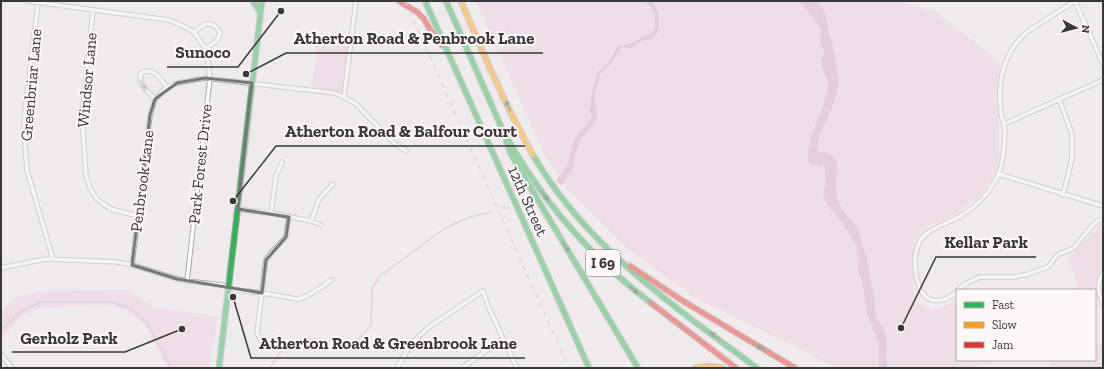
<svg xmlns="http://www.w3.org/2000/svg" width="1104" height="369" font-family="'Zilla Slab',serif">
<style>
.green{fill:#efcfe0}
.water{fill:#d9abc5}
.lines{fill:none;stroke-linecap:round;stroke-linejoin:round}
.stream{stroke:#d9abc5;stroke-width:1.5}
.street-casing{stroke:#aba8a9;stroke-width:5.5}
.fast-casing{stroke:#aba8a9;stroke-width:7}
.slow-casing{stroke:#aba8a9;stroke-width:7}
.jam-casing{stroke:#aba8a9;stroke-width:7}
.street{stroke:#fdfcfc;stroke-width:3.5}
.fast{stroke:#30b455;stroke-width:5}
.slow{stroke:#ff9f0a;stroke-width:5}
.jam{stroke:#e5322d;stroke-width:5}
.rail{stroke:#c3c2c2;stroke-width:1.5;stroke-dasharray:5 5;stroke-linecap:butt}
.oneway{fill:#9b9a9a}
.oneway2{fill:#365c41}
.marked{fill:none;stroke:#797677;stroke-width:3;stroke-linejoin:round}
.labels{text-anchor:middle;dominant-baseline:central;stroke-width:4;stroke-linejoin:round;paint-order:stroke}
.shield{fill:#fdf7fa;stroke:#747172;stroke-width:1}
.shield-label{font-size:15px;font-weight:bold;fill:#393738}
.street-label{font-size:16px;fill:#393738;stroke:#fdf7fa}
.leader{fill:none;stroke:#393738;stroke-width:1.5}
.callout-dot{fill:#393738;stroke:#fdf7fa;stroke-width:1.5}
.callout-label{font-size:17px;text-anchor:middle;font-weight:bold;fill:#393738;stroke:#fdf7fa;stroke-width:4;stroke-linejoin:round;paint-order:stroke}
</style>
<rect width="100%" height="100%" fill="#efebed"/>
<path class="green" d="M476 1H897L935 11 1001 63 997 84 996 98 999 126V161L994 176 983 193 963 210 947 219 926 227 919 235 915 242 913 251 914 300 931 310 946 306 957 298V360H999L969 368H835L797 347 698 300 628 249 567 189 544 154Z
M317 43 348 46 343 89 342 91H339L312 88Z
M1103 223V268L1097 280 1095 290H1074L1078 284 1067 260 1099 225Z
M128 290 154 307 217 316 215 341 211 350V368H167L145 325 125 309 99 305 38 308 19 318 1 340V312L16 297 40 291Z
M1103 343V368H1054L1047 360H1095V347Z"/>
<path class="water" d="M644 1H652L658 12 659 26 657 33 651 39 642 41 632 48 622 47 609 66 605 69 600 75 598 82 595 93V105L597 115 596 120 593 125 580 140 575 155 574 167 561 186 556 180C574 164 567 151 578 134 583 127 591 123 592 113L589 112 593 87 598 72 605 66 612 57 617 47C622 45 628 45 633 42 636 41 638 39 641 37 651 33 656 33 655 20 654 10 652 7 644 1Z
M799 1H816L825 12 828 26V31L832 41 839 80 833 106 819 137 817 150C821 153 822 152 826 153 831 154 834 158 837 161L836 164 838 169 836 177V195L840 206 858 229 866 255 874 297 876 318 883 327 886 336 887 368H879V343L867 314 862 281 858 270 859 258 855 243 843 224 827 204 823 192 826 185 825 169 824 165 819 167C815 163 813 166 808 161 807 134 825 112 828 86 829 78 821 71 821 62 821 59 824 57 824 53 824 50 822 48 821 45 819 40 821 34 821 29L808 11 801 4Z"/>
<g class="lines">
<path class="stream" d="M523 204 528 197
M502 208H510
M1 330 23 310 41 302H109L130 308 146 322 172 368
M270 368 279 354 290 343 305 339 351 342 360 338 371 325 372 288 379 277 445 228 470 217 491 212"/>
<g class="street-casing">
<path id="street" d="M27 1 169 20 181 25 194 32 205 48 208 61 210 78 187 281
M1075 1 1103 64
M38 3 24 119 25 144 27 170 53 259
M93 10 82 116 86 175 90 188 96 198 102 203 111 209 138 216
M194 32 205 24C212 23 217 26 220 33 218 42 213 44 205 48
M344 97 356 1
M155 99C148 92 137 84 141 73 153 66 161 79 167 87
M1059 99 1072 134V159L1063 195
M1004 124 1103 80
M999 174 1103 206
M238 209 271 213 311 221 321 225
M271 213 276 176 282 162
M311 221 319 199 333 184
M132 265 150 115 155 99 167 87 177 83 205 78 335 93 355 103 395 144 406 151
M1 268 45 259 117 262 132 265 177 279 187 281 222 285 235 290 262 293 297 299C307 298 322 287 331 280
M1103 273C1096 284 1098 293 1103 304
M958 290 962 286 967 283 980 277H1014L1028 274 1048 267 1057 255 1074 248 1085 234 1097 221 1103 219
M957 291C945 304 925 305 919 286 913 269 912 241 930 231 940 225 952 221 962 215 978 205 991 191 998 175 1003 165 1006 135 1004 124 1003 120 1001 116 1001 112 997 83 1003 52 1027 32 1032 28 1037 26 1042 22 1053 15 1064 8 1075 1
M263 345 257 333 266 260 271 253 286 237 289 217
M1 354 12 368
M397 368 411 344 429 327 483 291 488 306 517 368
M462 368 503 339"/>
</g>
<g class="fast-casing">
<path id="fast" d="M253 1 260 12
M425 1 589 368
M446 1C459 31 472 61 485 90 491 103 496 116 502 129 539 197 589 256 651 303
M506 141 510 152 520 170 638 368
M533 155C586 247 674 306 757 368
M219 368 262 1"/>
</g>
<g class="slow-casing">
<path id="slow" d="M461 1C483 53 505 105 533 155
M695 368 708 366 722 368"/>
</g>
<g class="jam-casing">
<path id="jam" d="M399 1 417 12 424 19 431 31 442 45
M630 266 683 301 795 368
M651 303 736 368"/>
</g>
<use href="#street" class="street"/>
<use href="#fast" class="fast"/>
<use href="#slow" class="slow"/>
<use href="#jam" class="jam"/>
<path class="rail" d="M405 1 569 368"/>
</g>
<defs><path id="oneway-solid" d="M-6-.8H1V-3.2L6.5 0L1 3.2V.8H-6Z"/></defs>
<use class="oneway" href="#oneway-solid" transform="translate(143 85) rotate(59)"/>
<g class="oneway2">
<use href="#oneway-solid" transform="translate(508 106) rotate(-115)"/>
<use href="#oneway-solid" transform="translate(545 196) rotate(54)"/>
<use href="#oneway-solid" transform="translate(566 247) rotate(59)"/>
<use href="#oneway-solid" transform="translate(634 290) rotate(39)"/>
<use href="#oneway-solid" transform="translate(715 336) rotate(-143)"/>
<use href="#oneway-solid" transform="translate(761 348) rotate(-149)"/>
</g>
<path d="M0 0H1104V369H0ZM205 78 252 83 238 209 289 217 286 237 266 260 262 293 177 279 132 265 150 115 155 99 177 83Z" fill="#efebed" fill-opacity=".55" fill-rule="evenodd"/>
<path class="marked" d="M205 78 252 83 238 209 289 217 286 237 266 260 262 293 177 279 132 265 150 115 155 99 177 83Z"/>
<g class="labels">
<rect class="shield" x="586" y="250" width="34" height="26" rx="3"/>
<g class="shield-label">
<text x="603" y="263">I 69</text>
</g>
<g class="street-label">
<text transform="translate(87 80) rotate(-85)">Windsor Lane</text>
<text transform="translate(31 85) rotate(-85)">Greenbriar Lane</text>
<text transform="translate(200 164) rotate(-84)">Park Forest Drive</text>
<text transform="translate(142 181) rotate(-83)">Penbrook Lane</text>
<text transform="translate(528 201) rotate(66)">12th Street</text>
</g>
</g>
<path class="leader" d="M246 74L286 53H543M281 11L238 67H167M233 201L276 146H525M901 328L936 257H1036M182 329L125 352H12M233 297L251 358H525"/>
<g class="callout-dot">
<circle cx="246" cy="74" r="4"/>
<circle cx="281" cy="11" r="4"/>
<circle cx="233" cy="201" r="4"/>
<circle cx="901" cy="328" r="4"/>
<circle cx="182" cy="329" r="4"/>
<circle cx="233" cy="297" r="4"/>
</g>
<g class="callout-label">
<text x="414" y="44">Atherton Road &amp; Penbrook Lane</text>
<text x="203" y="58">Sunoco</text>
<text x="401" y="137">Atherton Road &amp; Balfour Court</text>
<text x="986" y="248">Kellar Park</text>
<text x="69" y="344">Gerholz Park</text>
<text x="388" y="349">Atherton Road &amp; Greenbrook Lane</text>
</g>
<rect width="1104" height="369" fill="none" stroke="#393738" stroke-width="4"/>
<rect x="956" y="289" width="140" height="72" fill="#fdf7fa" stroke="#afaaac"/>
<rect x="964" y="302" width="20" height="6" fill="#30b455" stroke="#afaaac"/>
<text x="992" y="309" font-size="12" fill="#393738">Fast</text>
<rect x="964" y="322" width="20" height="6" fill="#ff9f0a" stroke="#afaaac"/>
<text x="992" y="329" font-size="12" fill="#393738">Slow</text>
<rect x="964" y="342" width="20" height="6" fill="#e5322d" stroke="#afaaac"/>
<text x="992" y="349" font-size="12" fill="#393738">Jam</text>
<g transform="translate(1076 28) rotate(97)" stroke="#fdf7fa" stroke-width="3" paint-order="stroke">
<path d="M0-3L7 15L0 10L-7 15Z" fill="#393738"/>
<text y="-6" font-size="11" font-weight="bold" text-anchor="middle" fill="#393738">N</text>
</g>
</svg>
